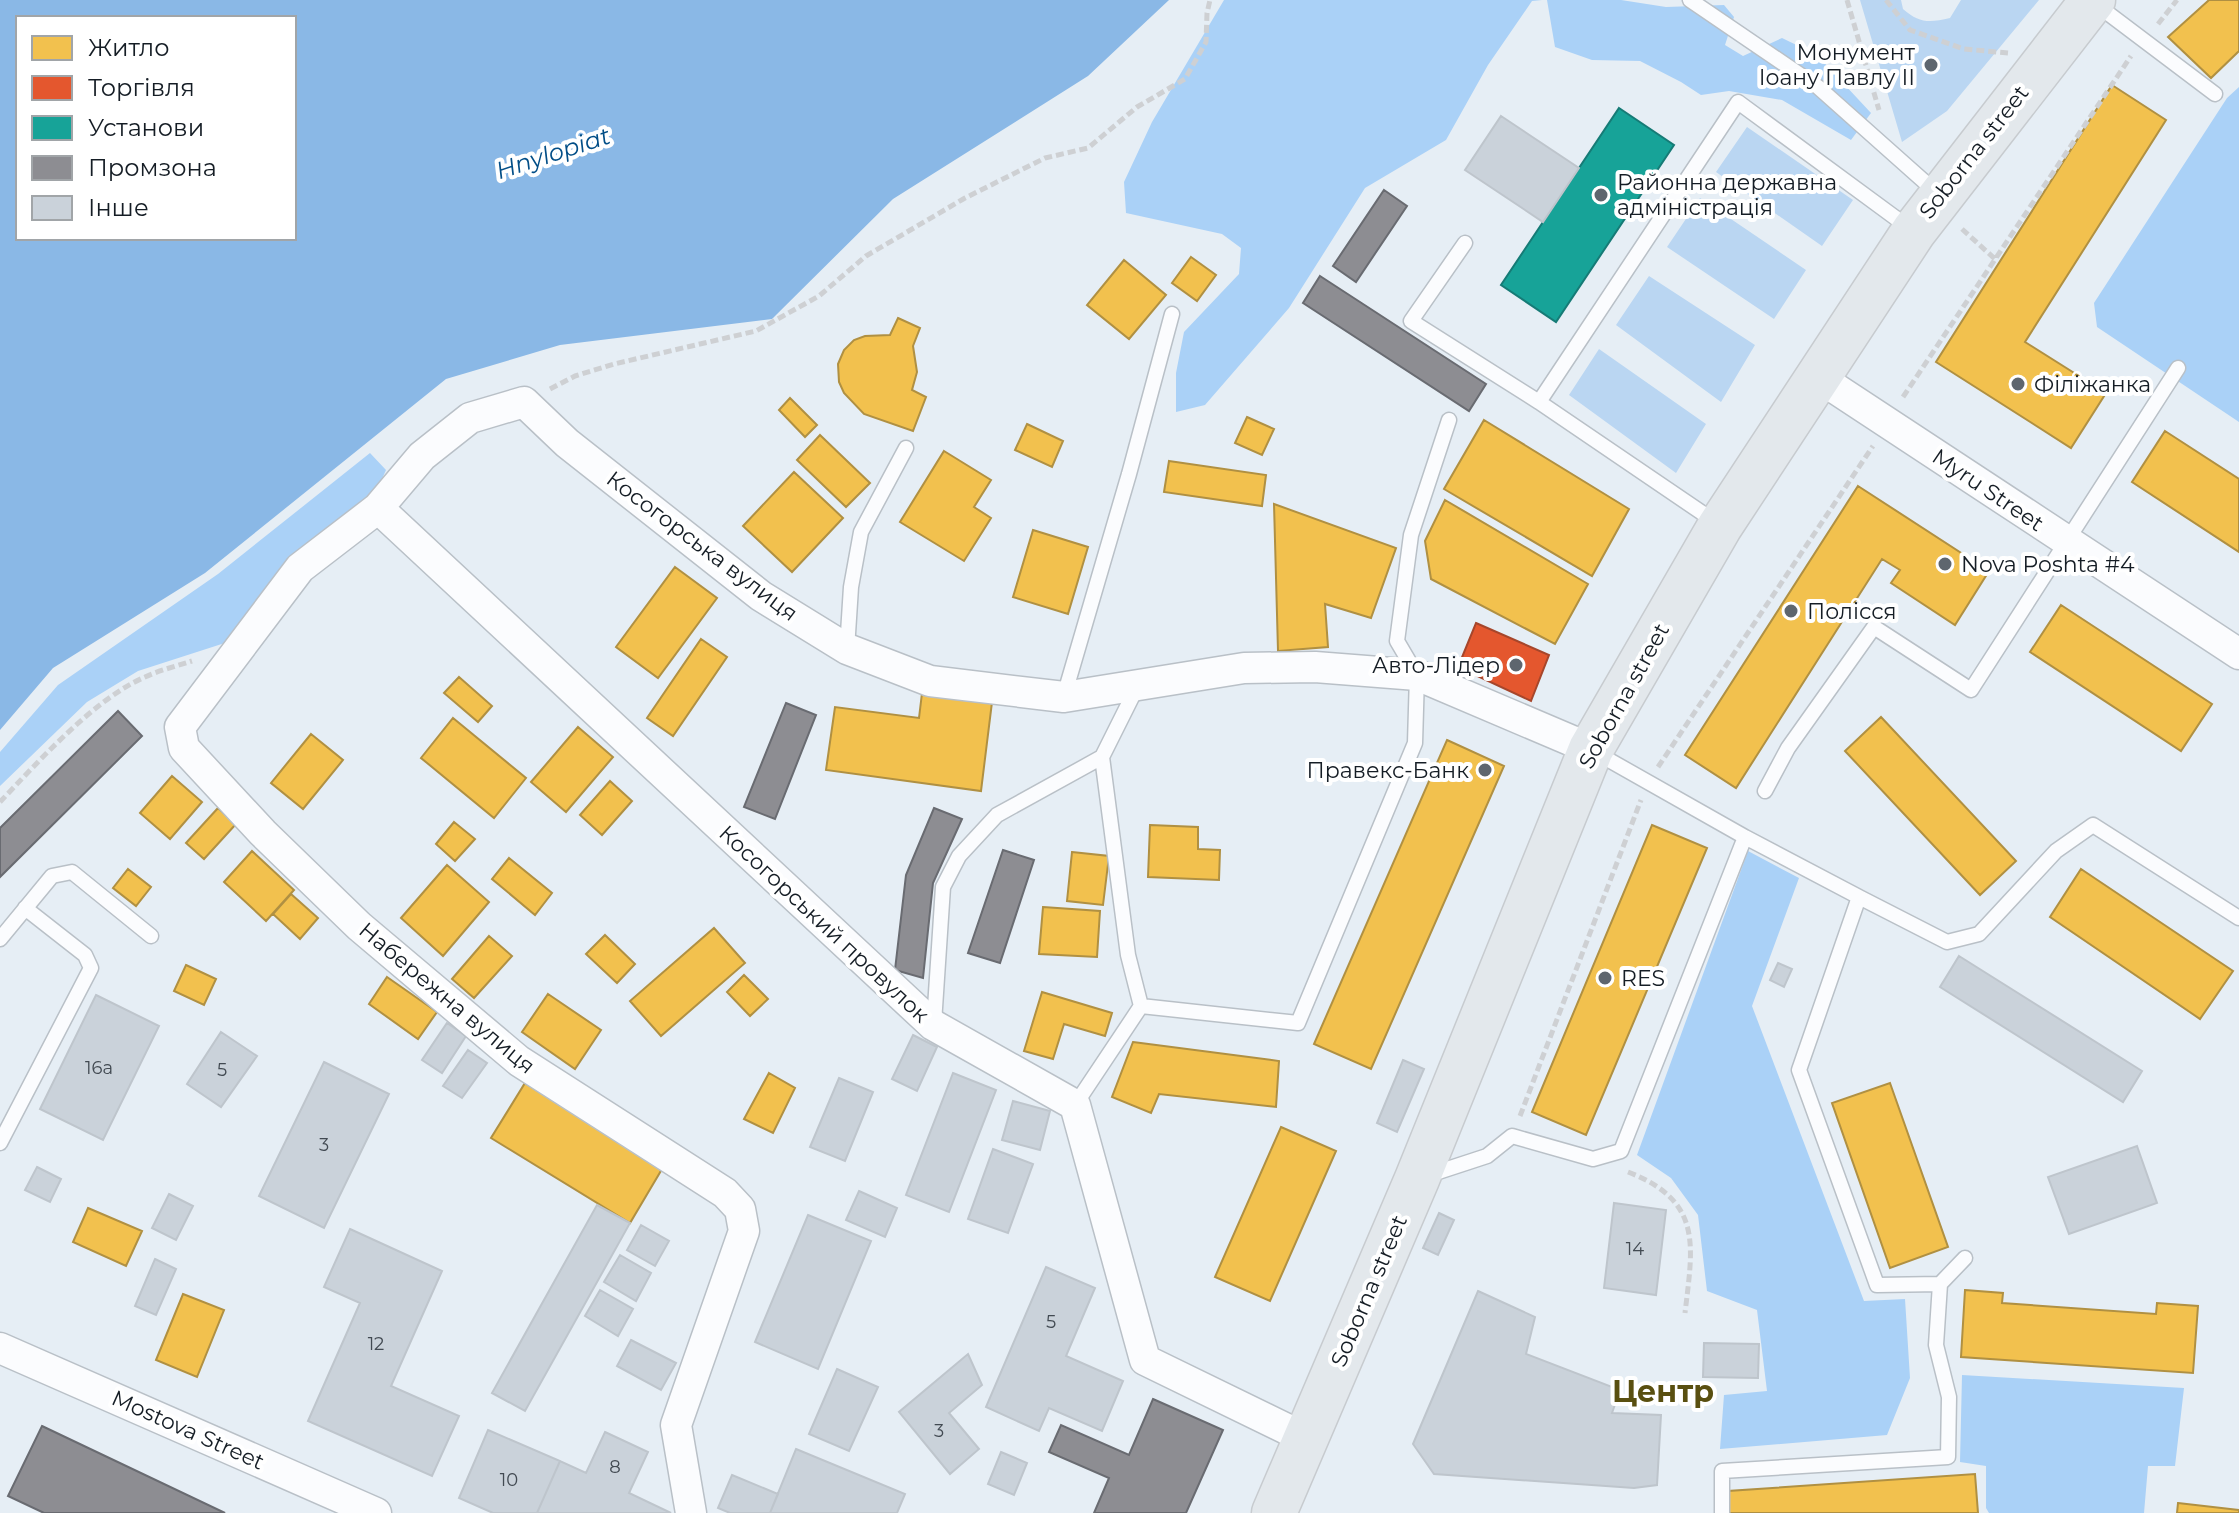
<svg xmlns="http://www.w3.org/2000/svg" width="2239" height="1513" font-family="Montserrat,sans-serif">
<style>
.green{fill:#bad6f2}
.forest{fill:#aad1f7}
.water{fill:#8ab8e6;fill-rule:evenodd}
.homes{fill:#f2c14e;stroke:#b09042;stroke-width:2}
.shops{fill:#e4572e;stroke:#a6462b;stroke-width:2}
.public{fill:#17a398;stroke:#167b76;stroke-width:2}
.industry{fill:#8d8d92;stroke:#696b71;stroke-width:2}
.building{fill:#cad2da;stroke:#bec5cc;stroke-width:2}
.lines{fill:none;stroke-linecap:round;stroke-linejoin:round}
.service-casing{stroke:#b9c0c7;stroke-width:17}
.minor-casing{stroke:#b9c0c7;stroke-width:33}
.primary-casing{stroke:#c7cbcf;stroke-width:47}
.path{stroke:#ced0d3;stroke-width:5;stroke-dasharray:8 4;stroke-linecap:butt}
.service{stroke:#fbfcfe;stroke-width:14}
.minor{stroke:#fbfcfe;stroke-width:30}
.primary{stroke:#e3e8ec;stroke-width:44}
.poi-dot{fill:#5e666e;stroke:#fff;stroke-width:3}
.labels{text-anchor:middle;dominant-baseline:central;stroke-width:8;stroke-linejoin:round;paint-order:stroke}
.number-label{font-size:18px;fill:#424a52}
.poi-label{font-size:22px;fill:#151d25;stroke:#fff;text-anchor:start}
.street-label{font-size:22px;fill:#151d25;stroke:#fff}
.water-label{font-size:24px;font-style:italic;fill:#024e87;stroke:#fff}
.district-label{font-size:30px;font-weight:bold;fill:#594f10;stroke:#fff}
</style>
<rect width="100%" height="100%" fill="#e6eef5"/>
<path class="green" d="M1860 0H1901L1903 9C1919 23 1929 23 1950 18L1961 0H2039L1947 111 1902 142Z
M1747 127 1853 200 1822 246 1716 172Z
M1700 198 1806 270 1774 319 1667 247Z
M1649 276 1755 345 1721 402 1616 325Z
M1599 349 1706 424 1676 473 1569 395Z"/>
<path class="forest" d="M1224 0H1542L1532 1 1488 65 1446 140 1365 188 1289 308 1205 405 1176 412V373L1184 332 1239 274 1241 248 1222 234 1126 213 1124 182 1152 122Z
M1547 0H1621L1666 7 1724 5 1734 17 1725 45 1743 56 1782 38 1817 55 1871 113 1851 140 1782 100 1729 91 1701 95 1681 82 1640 61 1592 60 1555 47Z
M2239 87V422L2097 327 2094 303 2227 98Z
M370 453 386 470 373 499 281 567 231 641 138 671 87 702 0 786V752L58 685 218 574Z
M1748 851 1799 878 1752 1006 1864 1301 1905 1299 1910 1378 1887 1435 1720 1449 1724 1395 1767 1391 1757 1310 1707 1291 1698 1215 1671 1178 1637 1155Z
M1962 1375 2184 1388 2175 1466H2148L2144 1513H1989L1986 1508V1466L1960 1462Z"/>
<path class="water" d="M0 0H1169L1088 76 893 199 772 319 560 345 446 379 205 573 53 668 0 730ZM18 18H294V238H18Z"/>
<path class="homes" d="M2209 0H2239V51L2211 78 2168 37Z
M2112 85 2166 120 2025 342 2106 393 2071 448 1936 362Z
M1191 257 1216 275 1197 301 1172 283Z
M1124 260 1166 295 1129 339 1087 305Z
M898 318 920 328 913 346 917 372 912 390 926 397 913 431 864 414 844 393 839 382 838 364 844 350 854 340 865 336 890 335Z
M790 398 817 425 805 437 779 410Z
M1247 417 1274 429 1262 455 1235 443Z
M1484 420 1629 509 1592 576 1444 489Z
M1027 424 1063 441 1052 467 1015 450Z
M2165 431 2239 479V552L2132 482Z
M820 435 870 483 846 507 797 460Z
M944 451 991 480 974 507 991 518 964 561 900 522Z
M1169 461 1266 475 1262 506 1164 492Z
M794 472 843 518 792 572 743 526Z
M1858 486 1989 571 1955 625 1891 583 1900 570 1882 559 1736 788 1685 755Z
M1445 500 1588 584 1555 644 1431 579 1425 541Z
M1274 504 1396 548 1371 618 1325 604 1328 647 1278 651Z
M1033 530 1088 547 1068 614 1013 597Z
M675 567 717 598 658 678 616 647Z
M2061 605 2212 704 2181 751 2030 652Z
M701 639 727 657 673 736 647 718Z
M459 677 492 706 478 722 444 693Z
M922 693 992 702 981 791 826 770 835 707 919 718Z
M1881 717 2016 861 1980 895 1845 751Z
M453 718 526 778 494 818 421 758Z
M578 727 613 757 566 812 531 782Z
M311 734 343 760 303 809 271 783Z
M1447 740 1504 766 1371 1069 1314 1044Z
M172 776 202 802 170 839 140 813Z
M610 781 632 801 602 835 580 815Z
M218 808 236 824 204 859 186 843Z
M454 822 475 839 455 861 436 844Z
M1150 825 1198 827V849L1220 850 1219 880 1148 877Z
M1652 825 1707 848 1586 1135 1532 1112Z
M252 851 294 890 266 921 224 882Z
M1072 852 1109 856 1103 905 1067 901Z
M509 858 552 893 535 915 492 879Z
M447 865 489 902 443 956 401 918Z
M128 869 151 887 136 906 113 888Z
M2081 869 2233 971 2200 1019 2050 917Z
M291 894 318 918 300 939 273 914Z
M1043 907 1100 911 1097 957 1039 954Z
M714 928 745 963 661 1036 630 1001Z
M605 935 635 964 617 983 586 954Z
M489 936 512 956 474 998 452 979Z
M186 965 216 979 204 1005 174 991Z
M744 975 768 999 750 1016 727 992Z
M387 977 437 1012 418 1039 369 1004Z
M1042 992 1112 1013 1105 1036 1064 1024 1053 1059 1024 1051Z
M548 994 601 1030 575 1069 522 1032Z
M1133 1042 1279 1061 1276 1107 1159 1094 1151 1113 1112 1097Z
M769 1073 795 1088 773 1133 744 1119Z
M525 1083 662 1169 630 1223 491 1138Z
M1890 1083 1948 1247 1890 1268 1832 1103Z
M1281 1127 1336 1151 1270 1301 1215 1277Z
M88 1208 142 1231 126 1266 73 1242Z
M1965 1290 2003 1293 2002 1303 2156 1314 2157 1303 2198 1306 2193 1373 1961 1357Z
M183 1294 224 1310 197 1377 156 1360Z
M1975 1474 1978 1513H1729L1728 1491Z
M2178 1503 2239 1510V1513H2177Z"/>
<path class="shops" d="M1476 623 1549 655 1531 701 1458 667Z"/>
<path class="public" d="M1619 108 1674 145 1556 322 1501 285Z"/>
<path class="industry" d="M1384 190 1407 206 1356 282 1333 266Z
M1320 276 1486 384 1469 411 1303 303Z
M786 703 816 715 775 819 744 807Z
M118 711 142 736 0 877V828Z
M934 808 962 819 933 883 923 978 895 970 906 875Z
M1003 850 1034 860 1000 963 968 953Z
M1153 1399 1223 1430 1186 1513H1094L1109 1478 1049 1452 1061 1425 1129 1455Z
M42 1426 225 1513H44L8 1496Z"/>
<path class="building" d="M1501 116 1579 168 1543 222 1465 170Z
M1959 956 2142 1071 2123 1102 1940 987Z
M1778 963 1792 969 1784 987 1770 980Z
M96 995 159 1026 103 1140 40 1109Z
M447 1023 466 1036 442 1073 422 1060Z
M221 1032 257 1056 221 1107 187 1084Z
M913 1035 937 1047 917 1091 892 1079Z
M468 1050 487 1063 462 1098 443 1086Z
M1403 1060 1424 1069 1397 1132 1377 1123Z
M324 1062 389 1094 324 1228 259 1196Z
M953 1073 996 1090 949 1212 906 1195Z
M839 1078 873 1092 845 1161 810 1147Z
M1013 1101 1050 1111 1040 1150 1002 1140Z
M2137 1146 2157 1203 2069 1234 2048 1177Z
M993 1149 1033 1164 1008 1233 968 1219Z
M37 1167 61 1179 50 1202 25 1190Z
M859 1191 897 1208 885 1237 846 1220Z
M169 1194 193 1206 176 1240 152 1228Z
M1614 1203 1666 1210 1656 1295 1604 1288Z
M597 1205 630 1223 525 1411 492 1393Z
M1439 1213 1454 1220 1438 1255 1423 1248Z
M808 1215 871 1241 818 1369 755 1342Z
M641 1225 669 1241 655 1266 627 1250Z
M350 1229 442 1271 391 1386 459 1416 432 1476 308 1421 360 1303 324 1287Z
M620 1255 651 1273 636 1301 604 1282Z
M155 1259 176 1269 156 1315 135 1306Z
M1046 1267 1095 1288 1066 1356 1123 1381 1102 1431 1049 1408 1039 1431 986 1407Z
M600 1290 633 1309 618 1336 585 1316Z
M1478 1291 1535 1317 1526 1354 1620 1390 1612 1413 1661 1415 1657 1485 1634 1488 1434 1474 1413 1444Z
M631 1340 676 1363 661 1390 617 1366Z
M1704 1343 1759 1344 1758 1378 1703 1377Z
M968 1354 982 1385 949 1413 979 1449 950 1474 899 1412Z
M837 1369 878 1387 849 1451 809 1434Z
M488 1430 560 1461 537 1513H493L459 1498Z
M605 1432 648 1452 629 1493 671 1513H537L560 1461 586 1473Z
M796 1449 905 1494 897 1513H770Z
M1001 1452 1027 1463 1014 1495 988 1484Z
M732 1475 778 1494 770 1513H730L718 1508Z"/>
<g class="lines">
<g class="service-casing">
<path id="service" d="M1690 0 1818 87 1936 192
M2097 5 2215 94
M1465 243 1411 321 1539 402
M1717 523 1539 402 1738 102 1912 230
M847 649 851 587 861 532 906 448
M1137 687 1102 757 1128 955 1141 1006 1298 1023 1415 743 1417 675 1397 641 1411 535 1449 420
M1064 696 1129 474 1172 314
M1765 791 1788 748 1874 627 1971 690 2178 368
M1745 837 1859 897
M0 939 52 876 72 872 151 936
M934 1023 943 887 959 856 997 815 1102 757
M1075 1105 1141 1006
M0 1143 91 968 85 955 25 908
M1429 1175 1487 1156 1512 1136 1593 1159 1621 1151 1745 837 1593 751
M1940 1284 1877 1285 1799 1070 1859 897 1947 942 1979 934 2056 851 2093 825 2239 918
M1722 1513V1471L1948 1457 1949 1397 1936 1345 1940 1284 1965 1258"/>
</g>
<g class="minor-casing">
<path id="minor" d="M1818 377 2239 654
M378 508 933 1025 1075 1105 1145 1360 1305 1438
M0 1348 376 1513
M691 1513 676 1425 744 1231 740 1209 725 1193 519 1061 359 926 263 833 184 748 180 727 300 568 378 508 422 456 470 418 524 402 567 443 761 596 847 649 930 681 1064 697 1244 668 1315 667 1417 675 1591 749"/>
</g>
<g class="primary-casing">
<path id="primary" d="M1274 1513 1417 1179 1591 749 1720 526 1914 231 2093 0"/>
</g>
<path class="path" d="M1847 0 1879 110
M1886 0 1910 30 1964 49 2008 53
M2158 24 2177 0
M1962 229 1995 259
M550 389 575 376 614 364 756 331 819 296 866 256 965 198 1045 158 1088 148 1137 107 1185 79 1206 42 1207 13 1210 0
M1903 397 2131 56
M1658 767 1873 446
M0 802C38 762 94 699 145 677 160 670 177 666 192 661
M1520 1116 1641 800
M1628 1172C1703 1201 1693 1245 1685 1313"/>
<use href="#service" class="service"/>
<use href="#minor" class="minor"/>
<use href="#primary" class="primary"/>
</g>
<g class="poi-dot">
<circle cx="1931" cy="65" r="8"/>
<circle cx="1601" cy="195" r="8"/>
<circle cx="2018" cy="384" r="8"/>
<circle cx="1945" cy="564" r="8"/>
<circle cx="1791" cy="611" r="8"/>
<circle cx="1516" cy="665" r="8"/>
<circle cx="1485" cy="770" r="8"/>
<circle cx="1605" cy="978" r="8"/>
</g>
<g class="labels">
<g class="number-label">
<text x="99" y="1068">16а</text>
<text x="222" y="1070">5</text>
<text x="324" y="1145">3</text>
<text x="1635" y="1249">14</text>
<text x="1051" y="1322">5</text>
<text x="376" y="1344">12</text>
<text x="939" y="1431">3</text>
<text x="615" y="1467">8</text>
<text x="509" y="1480">10</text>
</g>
<g class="poi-label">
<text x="1915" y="52" text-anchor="end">Монумент<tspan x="1915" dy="25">Іоану Павлу ІІ</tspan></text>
<text x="1617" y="182">Районна державна<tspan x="1617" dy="25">адміністрація</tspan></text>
<text x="2034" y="384">Філіжанка</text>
<text x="1961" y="564">Nova Poshta #4</text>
<text x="1807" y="611">Полісся</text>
<text x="1500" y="665" text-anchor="end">Авто-Лідер</text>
<text x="1469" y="770" text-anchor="end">Правекс-Банк</text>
<text x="1621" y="978">RES</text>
</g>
<g class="street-label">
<text transform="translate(1974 152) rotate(-52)">Soborna street</text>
<text transform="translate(1988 490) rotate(34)">Myru Street</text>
<text transform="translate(702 546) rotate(37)">Косогорська вулиця</text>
<text transform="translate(1624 696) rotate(-61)">Soborna street</text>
<text transform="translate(824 924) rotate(43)">Косогорський провулок</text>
<text transform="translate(447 998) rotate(40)">Набережна вулиця</text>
<text transform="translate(1369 1291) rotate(-67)">Soborna street</text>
<text transform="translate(188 1430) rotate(24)">Mostova Street</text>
</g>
<g class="water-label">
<text transform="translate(553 153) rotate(-18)">Hnylopiat</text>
</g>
<g class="district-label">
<text x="1663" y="1391">Центр</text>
</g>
</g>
<rect x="16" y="16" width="280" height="224" fill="#ffffff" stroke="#a1a5a8" stroke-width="2"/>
<rect x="32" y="36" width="40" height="24" fill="#f2c14e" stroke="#a1a5a8" stroke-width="2"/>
<text x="88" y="56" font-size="24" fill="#151d25">Житло</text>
<rect x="32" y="76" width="40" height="24" fill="#e4572e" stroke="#a1a5a8" stroke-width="2"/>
<text x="88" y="96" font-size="24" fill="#151d25">Торгівля</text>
<rect x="32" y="116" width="40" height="24" fill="#17a398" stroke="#a1a5a8" stroke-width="2"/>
<text x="88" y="136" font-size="24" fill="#151d25">Установи</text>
<rect x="32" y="156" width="40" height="24" fill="#8d8d92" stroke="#a1a5a8" stroke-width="2"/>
<text x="88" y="176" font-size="24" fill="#151d25">Промзона</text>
<rect x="32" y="196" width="40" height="24" fill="#cad2da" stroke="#a1a5a8" stroke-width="2"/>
<text x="88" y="216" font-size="24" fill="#151d25">Інше</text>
</svg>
